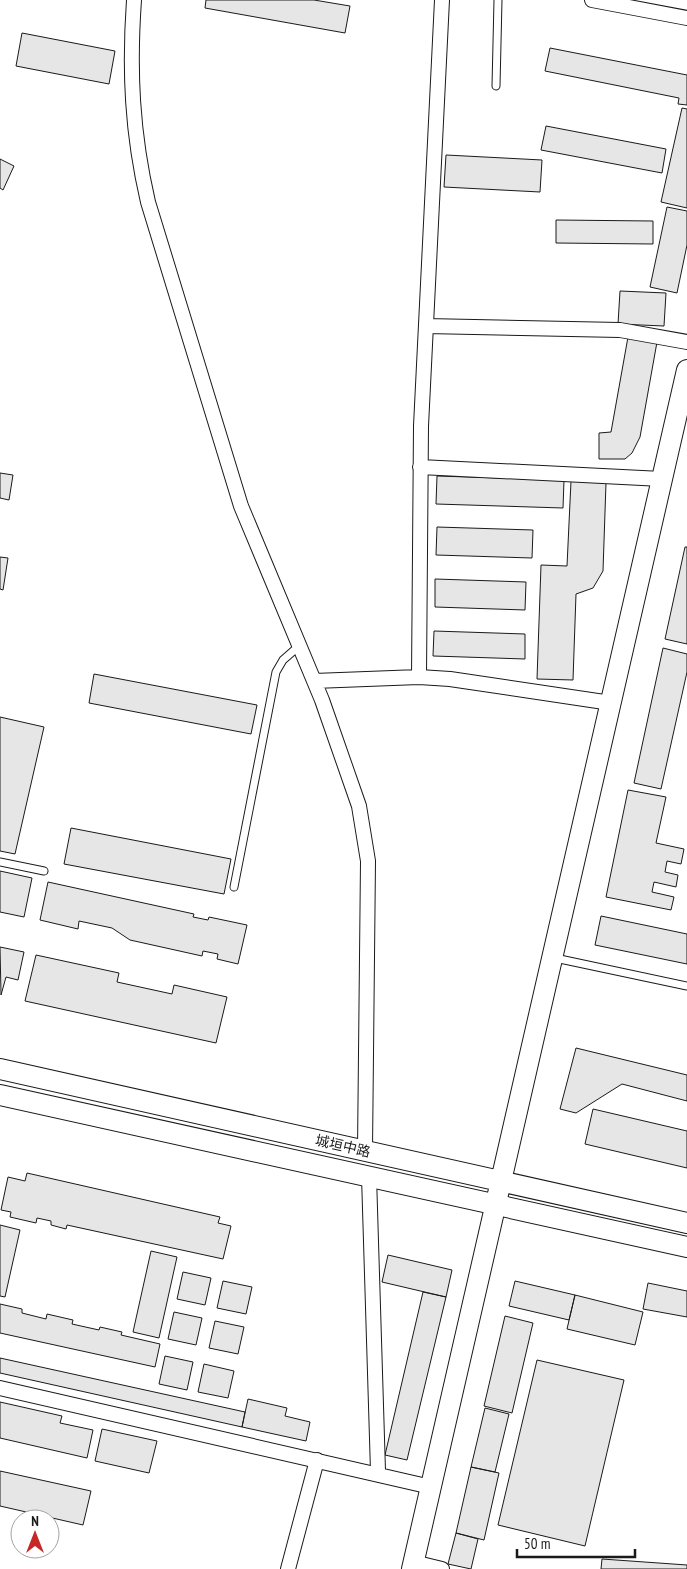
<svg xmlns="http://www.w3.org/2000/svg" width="687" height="1569" font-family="'PT Sans Narrow','Noto Sans SC',sans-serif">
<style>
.building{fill:#e6e6e6;stroke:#1a1a1a}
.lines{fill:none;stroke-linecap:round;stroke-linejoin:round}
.lane-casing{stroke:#1a1a1a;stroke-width:9}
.street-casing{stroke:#1a1a1a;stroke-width:16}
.secondary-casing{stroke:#1a1a1a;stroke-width:22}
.lane{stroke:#fff;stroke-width:7}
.street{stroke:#fff;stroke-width:14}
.secondary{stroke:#fff;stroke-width:20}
.labels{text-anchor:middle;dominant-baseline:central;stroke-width:4;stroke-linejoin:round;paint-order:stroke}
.street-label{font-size:14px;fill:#1a1a1a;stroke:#fff}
</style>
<rect width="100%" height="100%" fill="#fff"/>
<path class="building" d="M206 0H314L350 6 345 33 205 8Z
M22 33 115 51 109 84 16 66Z
M550 48 687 75V105L678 104 679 98 545 71Z
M682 108 687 109V208L661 202Z
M546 126 666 149 662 173 541 150Z
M446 155 542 160 540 192 444 187Z
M0 159 14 166 3 190 0 188Z
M667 207 687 211V245L677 293 650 287Z
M556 220 653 221V244L556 243Z
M620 291 666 293 664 326 618 324Z
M628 337 657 342 640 437 632 453 625 459H599V433L611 432Z
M0 473 13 475 9 500 0 498Z
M437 476 564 480 563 508 436 504Z
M571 481 606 483 603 571 593 588 576 594 573 680 537 679 541 565 567 566Z
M437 527 533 530 532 558 436 555Z
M685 547H687V644L665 639Z
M0 557 8 558 3 590 0 589Z
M435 579 526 582 525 610 435 607Z
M434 631 525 634V659L433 656Z
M663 648 687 654V672L661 789 634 783Z
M94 674 257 705 251 734 89 703Z
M0 717 44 727 15 854 0 851Z
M628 790 666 797 656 843 684 849 681 864 667 861 665 872 678 875 676 887 654 882 652 892 674 897 671 910 606 897Z
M71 828 231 859 224 894 64 864Z
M0 871 32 878 24 917 0 912Z
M48 882 194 914 193 917 208 920 209 917 247 925 238 964 217 959 218 954 203 951 202 956 130 940 112 928 79 921 78 929 40 920Z
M601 916 687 934V964L595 945Z
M0 947 24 952 18 980 6 977 1 995Z
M36 955 119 973 117 982 172 994 174 985 227 997 216 1043 25 1001Z
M576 1048 687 1075V1101L622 1084 576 1113 560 1109Z
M593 1109 687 1131V1168L585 1144Z
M27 1173 220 1217 218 1223 231 1226 223 1259 67 1225 66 1229 51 1225V1221L37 1218 36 1223 10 1217 11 1212 1 1210 8 1177 25 1181Z
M0 1225 20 1230 5 1297 0 1296Z
M151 1251 177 1257 159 1338 133 1332Z
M388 1255 452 1270 446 1297 382 1282Z
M183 1272 211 1278 205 1305 177 1299Z
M223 1281 252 1287 246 1314 217 1308Z
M515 1281 575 1295 569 1320 509 1306Z
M648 1283 687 1291V1317L643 1309Z
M423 1292 446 1297 407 1460 385 1455Z
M575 1295 643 1312 635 1345 567 1329Z
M0 1304 22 1309V1313L46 1319 47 1314 73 1320 72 1324 99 1330 100 1327 122 1332 121 1335 160 1344 155 1367 0 1333Z
M174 1312 202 1318 196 1345 168 1339Z
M505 1316 533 1323 512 1413 484 1406Z
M215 1321 244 1327 238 1354 209 1348Z
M165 1356 193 1362 187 1390 159 1384Z
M0 1358 245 1412 242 1427 0 1373Z
M537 1360 624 1380 585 1546 498 1525Z
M204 1364 234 1371 228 1398 198 1392Z
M248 1399 287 1408 285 1416 310 1422 306 1441 242 1427Z
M0 1402 62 1416 60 1423 93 1430 87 1458 0 1438Z
M485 1408 509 1414 495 1472 471 1467Z
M102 1429 157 1441 149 1473 95 1461Z
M471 1467 499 1473 484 1540 456 1533Z
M0 1471 91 1491 83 1525 0 1506Z
M456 1533 478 1539 471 1569 448 1564Z
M602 1559 687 1565V1569H601Z"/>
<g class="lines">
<g class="lane-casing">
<path id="lane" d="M496 86 498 0
M0 862 44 871
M234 887 276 672 283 660 299 646
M555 958 687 986"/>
</g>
<g class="street-casing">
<path id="street" d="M134 0C129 71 132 133 148 202L241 506 322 700 359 806 368 861 365 1150
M592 0 687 18
M426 326 620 330 687 342
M420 467 662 479
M419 677 421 426 442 0
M314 681 419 677 450 679 611 703
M369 1176 378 1471
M0 1388 431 1487
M413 1562 442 1569
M288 1569 317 1460"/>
</g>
<g class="secondary-casing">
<path id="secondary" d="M0 1069 687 1223
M0 1095 687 1247
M412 1569 687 370"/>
</g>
<use href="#lane" class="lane"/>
<use href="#street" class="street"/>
<use href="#secondary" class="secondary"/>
</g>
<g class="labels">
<g class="street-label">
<text transform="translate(343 1146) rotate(13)">城垣中路</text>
</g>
</g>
<g transform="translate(35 1534)"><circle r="24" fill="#ffffff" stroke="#a3a3a3"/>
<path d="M0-4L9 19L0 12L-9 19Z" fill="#c62828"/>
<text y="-8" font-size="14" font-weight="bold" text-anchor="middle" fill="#1a1a1a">N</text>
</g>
<path d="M517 1549v8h118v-8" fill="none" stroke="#1a1a1a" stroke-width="2.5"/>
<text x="524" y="1549" font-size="15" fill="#1a1a1a" stroke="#ffffff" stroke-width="4" paint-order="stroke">50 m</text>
</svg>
